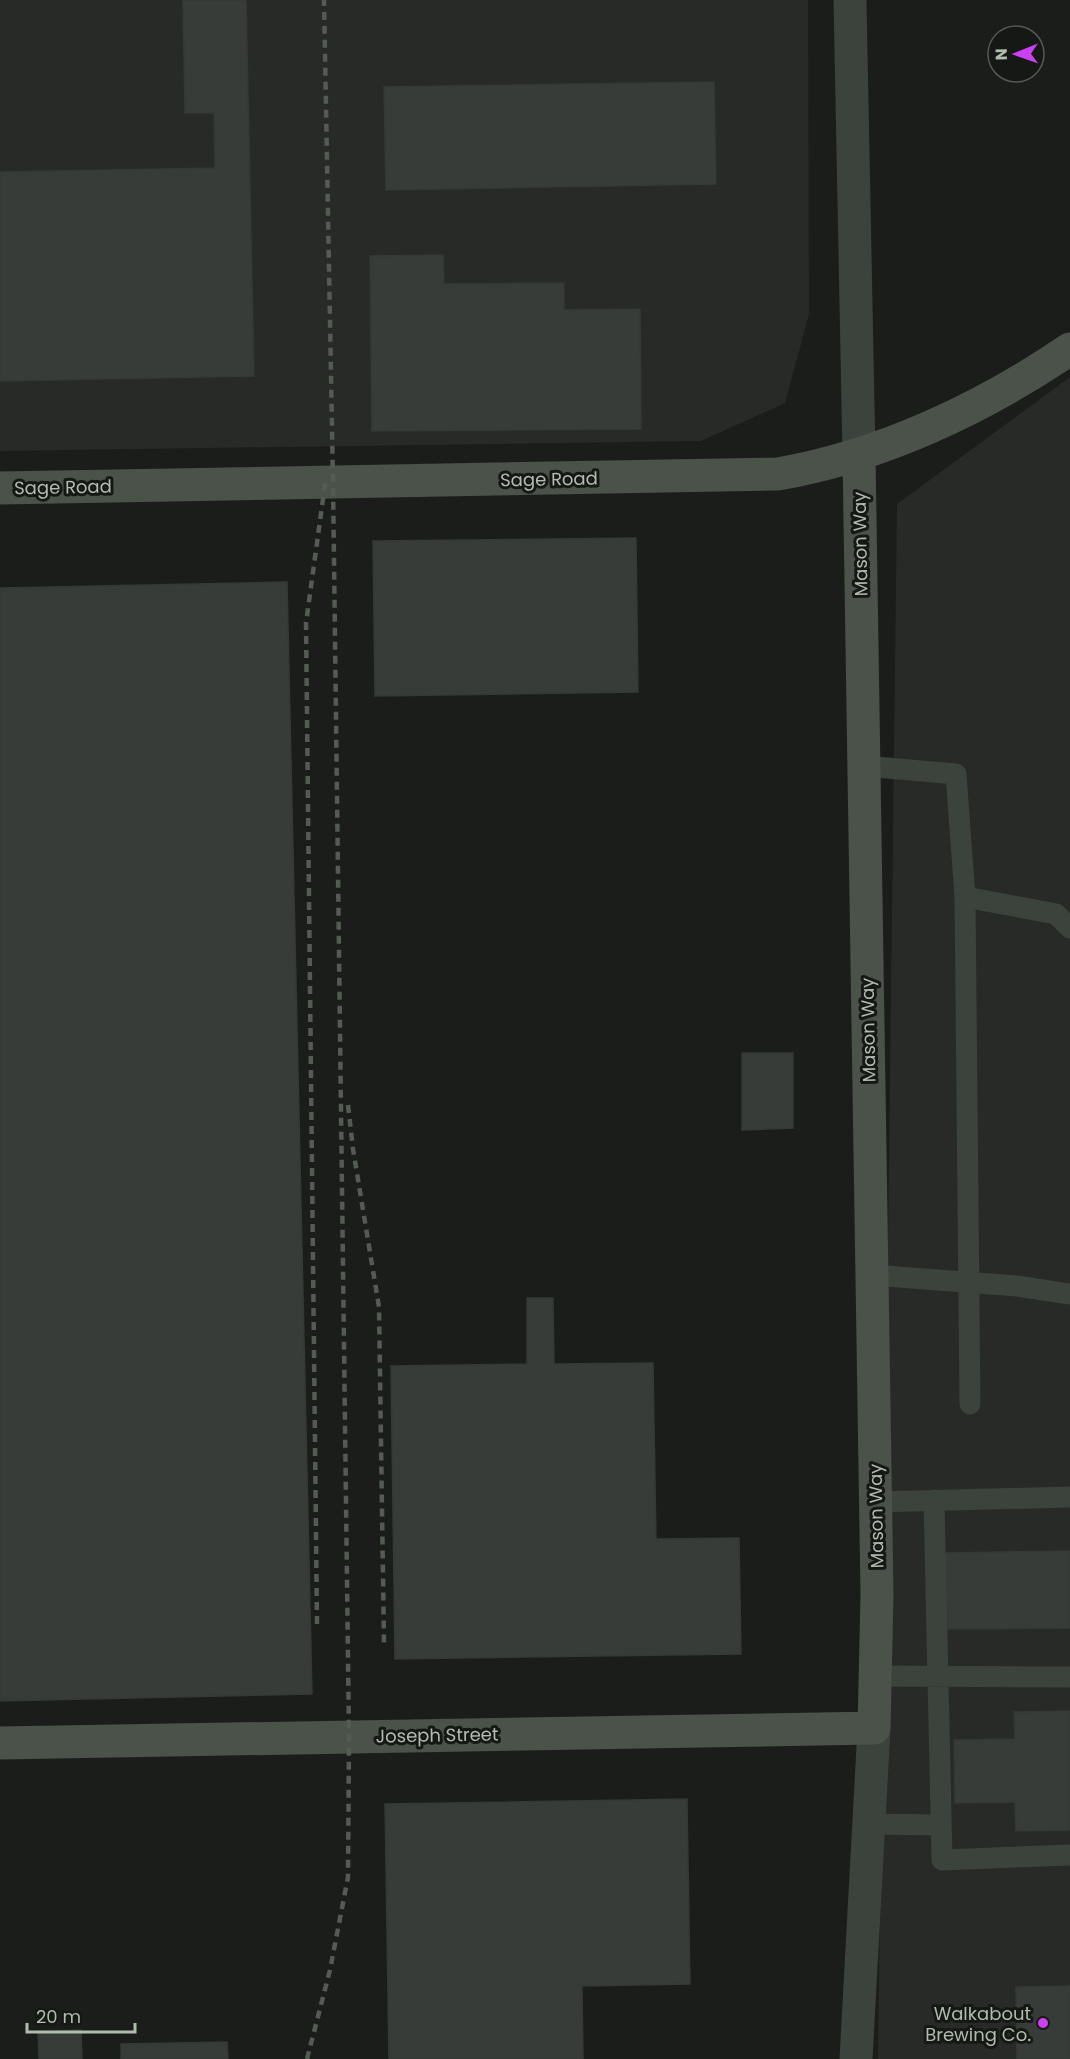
<svg xmlns="http://www.w3.org/2000/svg" width="1070" height="2059" font-family="Poppins,sans-serif">
<style>
.built{fill:#272a27}
.building{fill:#383c38;stroke:#353935;stroke-width:1.5}
.lines{fill:none;stroke-linecap:round;stroke-linejoin:round}
.lane{stroke:#3c423c;stroke-width:21}
.street{stroke:#3c423c;stroke-width:33}
.secondary{stroke:#4b524a;stroke-width:33}
.rail{stroke:#545b53;stroke-width:4.5;stroke-dasharray:8 6;stroke-linecap:butt}
.poi-dot{fill:#cb40f0;stroke:#161816;stroke-width:2}
.labels{text-anchor:middle;dominant-baseline:central;stroke-width:6;stroke-linejoin:round;paint-order:stroke}
.street-label{font-size:18px;fill:#b0bcad;stroke:#161816}
.poi-label{font-size:18px;fill:#b0bcad;stroke:#161816;text-anchor:end}
</style>
<rect width="100%" height="100%" fill="#1b1d1b"/>
<path class="built" d="M0 0H808L809 314 785 403 701 441 0 451Z
M1070 377V2059H878L897 504Z"/>
<path class="building" d="M183 0H246L254 376 0 381V172L215 168 214 113H185Z
M714 82 716 184 386 190 384 87Z
M443 255 444 284 564 283V310L640 309 641 429 372 431 370 256Z
M636 538 638 692 375 696 373 541Z
M287 582 312 1694 0 1701V588Z
M742 1053H793V1128L742 1130Z
M527 1298H553L554 1364 653 1363 656 1539 739 1538 741 1654 395 1659 391 1366 527 1364Z
M1070 1551V1628L947 1629 945 1553Z
M1070 1711V1830L1016 1831 1015 1802 955 1803 954 1740 1015 1739 1014 1712Z
M687 1799 690 1984 582 1986 583 2059H389L385 1804Z
M1070 1986V2059H1017L1016 1987Z
M81 2030 82 2059H39L38 2032Z
M227 2042 228 2059H121V2044Z"/>
<g class="lines">
<path class="lane" d="M864 766 956 774 965 897
M872 1275 1017 1286 1070 1294
M970 1404 965 897 1056 914 1070 928
M934 1500 942 1860 1070 1855
M875 1502 1070 1497
M875 1676 1070 1677
M869 1824 941 1825"/>
<path class="street" d="M850 0 859 456
M856 2059 874 1728"/>
<path class="secondary" d="M0 488 778 474C882 456 983 408 1070 349
M0 1743 874 1728 877 1595 859 456"/>
<path class="rail" d="M348 1105 353 1149 379 1307 384 1643
M317 1624 306 623 326 477
M307 2059 330 1970 348 1877 349 1737 333 482 324 0"/>
</g>
<circle class="poi-dot" cx="1043" cy="2023" r="6"/>
<g class="labels">
<g class="street-label">
<text transform="translate(549 479) rotate(-1)">Sage Road</text>
<text transform="translate(63 487) rotate(-1)">Sage Road</text>
<text transform="translate(860 544) rotate(-91)">Mason Way</text>
<text transform="translate(868 1030) rotate(-91)">Mason Way</text>
<text transform="translate(876 1516) rotate(-91)">Mason Way</text>
<text transform="translate(437 1735) rotate(-1)">Joseph Street</text>
</g>
<g class="poi-label">
<text x="1031" y="2013">Walkabout<tspan x="1031" dy="21">Brewing Co.</tspan></text>
</g>
</g>
<g transform="translate(1016 54) rotate(269)"><circle r="28" fill="#161816" stroke="#545a52" stroke-width="1.5"/>
<path d="M0-4.5L10 22L0 15L-10 22Z" fill="#cb40f0"/>
<text y="-9" font-size="16" font-weight="bold" text-anchor="middle" fill="#b0bcad">N</text>
</g>
<path d="M27 2023v9h108v-9" fill="none" stroke="#b0bcad" stroke-width="3"/>
<text x="36" y="2023" font-size="18" fill="#b0bcad" stroke="#161816" stroke-width="4.5" paint-order="stroke">20 m</text>
</svg>
